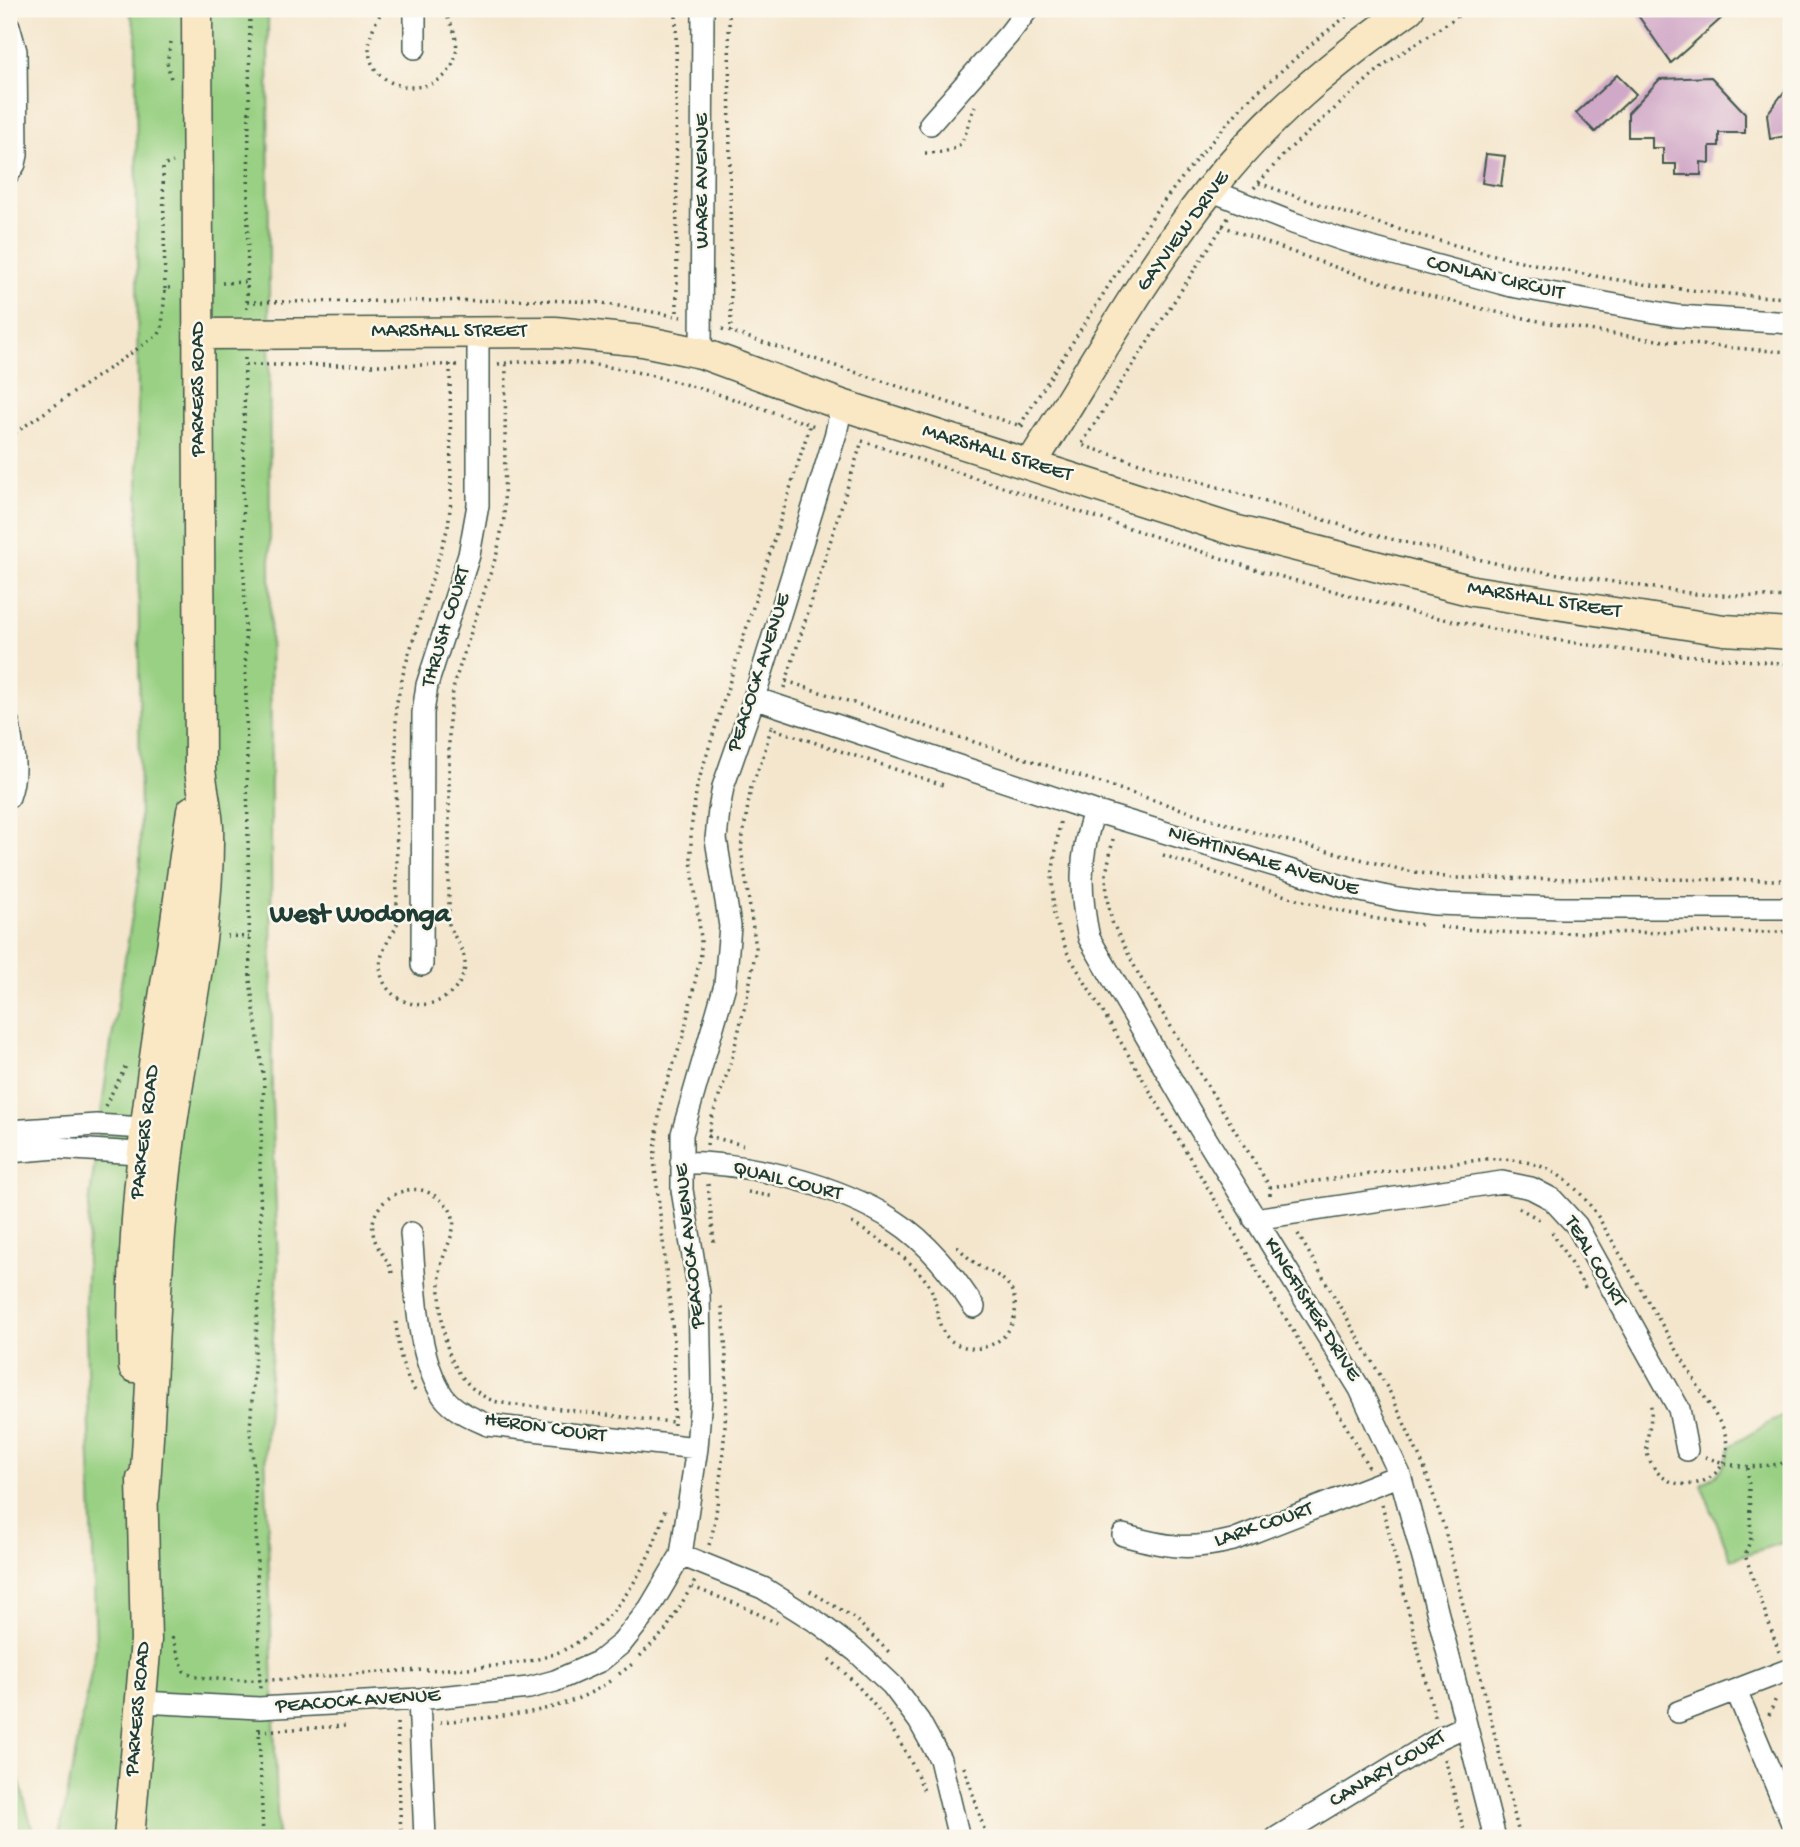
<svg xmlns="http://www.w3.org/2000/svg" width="1800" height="1847" font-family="'Gochi Hand',sans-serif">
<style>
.green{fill:#99d083;stroke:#5c865c;stroke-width:2}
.building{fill:#d1a9c8}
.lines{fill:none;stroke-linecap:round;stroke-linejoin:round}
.street-casing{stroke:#3f564b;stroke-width:24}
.secondary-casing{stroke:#3f564b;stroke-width:33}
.path{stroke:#3f564b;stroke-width:3.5;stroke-dasharray:2 5;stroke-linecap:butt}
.street{stroke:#fff;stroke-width:21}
.secondary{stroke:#fae7c3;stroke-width:30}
.labels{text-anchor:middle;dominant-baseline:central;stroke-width:5;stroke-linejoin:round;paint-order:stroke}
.street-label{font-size:21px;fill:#1f3d34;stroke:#fbf7ec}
.district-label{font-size:28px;font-weight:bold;fill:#1f3d34;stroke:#fbf7ec}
</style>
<rect width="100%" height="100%" fill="#fbf7ec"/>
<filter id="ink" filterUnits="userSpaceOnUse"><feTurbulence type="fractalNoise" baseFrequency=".0143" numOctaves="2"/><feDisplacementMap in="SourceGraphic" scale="14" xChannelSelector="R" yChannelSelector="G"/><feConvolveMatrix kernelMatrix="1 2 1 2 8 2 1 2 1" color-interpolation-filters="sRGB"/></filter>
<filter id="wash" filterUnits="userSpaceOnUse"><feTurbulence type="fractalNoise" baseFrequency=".00686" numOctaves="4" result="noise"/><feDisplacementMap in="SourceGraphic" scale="28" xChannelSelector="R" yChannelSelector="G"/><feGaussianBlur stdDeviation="1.57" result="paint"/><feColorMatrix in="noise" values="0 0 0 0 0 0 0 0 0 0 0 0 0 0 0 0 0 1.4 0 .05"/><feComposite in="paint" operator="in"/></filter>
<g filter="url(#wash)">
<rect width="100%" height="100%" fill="#f4e6cd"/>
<path class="green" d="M129 9H268L272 1099 278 1265 265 1448 278 1838H59L96 1647 85 1306 89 1205 108 1062 140 868 136 32Z
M1791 1410V1540L1731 1559 1701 1484C1718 1477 1727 1464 1730 1446Z
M9 1743 35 1838H9Z"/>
<g id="blocks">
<path class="building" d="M1638 9H1732L1671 63 1635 11Z
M1617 75 1636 94 1595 132 1576 113Z
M1711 77 1745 113V133H1719V146H1710V163L1701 162V175H1676V164H1663V148H1652V137H1628V113L1660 79Z
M1791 83V135L1770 139 1767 114Z
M1486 154 1505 156 1501 186 1482 183Z"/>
</g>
</g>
<g filter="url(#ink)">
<use href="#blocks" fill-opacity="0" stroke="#3f564b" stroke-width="2"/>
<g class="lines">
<g class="street-casing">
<path id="street" d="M415 9V48
M9 26 16 51 17 155 15 164 9 173
M930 124 1009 34 1028 9
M1210 190 1293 223 1346 241 1511 286 1677 316 1791 323
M701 353 703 9
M754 698 1094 811 1352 889 1397 899 1435 904 1561 908H1791
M9 797C18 773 13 749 9 724
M1094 811C1079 857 1079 891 1089 938L1199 1127 1360 1389 1400 1475 1432 1591 1495 1838
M422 965 423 713 427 685 469 555 478 505V332
M9 1131 96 1125 160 1129
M9 1152 57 1148 155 1154
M681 1162C750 1163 837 1184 895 1221 928 1242 953 1275 974 1307
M1254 1219 1502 1182 1531 1188 1552 1199 1577 1226 1679 1409 1687 1450
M411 1233C416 1283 415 1353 443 1396 454 1411 472 1418 488 1425L697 1448
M1123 1535C1166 1547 1189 1551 1233 1540L1400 1475
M681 1555 763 1588 820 1624 857 1652 892 1685 919 1721 940 1759 959 1838
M1736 1690 1791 1821
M419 1699 425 1838
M141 1702 259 1708 419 1699 529 1688 555 1681 600 1661 622 1643 649 1609 681 1555 697 1448 701 1397 699 1293 682 1190V1134L725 985 730 926 716 839 719 810 723 787 754 698 836 433 842 405
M1678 1712 1785 1671
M1276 1838 1440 1738 1466 1726"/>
</g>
<g class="secondary-casing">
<path id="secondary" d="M199 334 555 332 643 341 701 353 842 405 1234 530 1473 591 1724 630 1791 634
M1031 464C1089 373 1142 277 1209 191 1265 119 1335 61 1409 9
M134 1367C129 1226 149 1087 172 948 179 903 184 857 192 811
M144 1497C153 1382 154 1267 168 1153 181 1044 210 937 208 827 207 808 202 788 200 770L197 9
M129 1838 146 1640 142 1479"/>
</g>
<path class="path" d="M383 9C378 18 372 28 370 39 358 101 465 105 456 39 454 28 448 19 444 9
M676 9 677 316
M729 9 731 332
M171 42 167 62 171 79
M925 153C971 152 960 140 975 106
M1259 183C1431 246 1608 290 1791 298
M1254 188 1287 151 1385 64 1469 9
M1228 218 1081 445 1370 534 1512 567 1696 594 1791 598
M1222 226C1289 251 1355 276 1424 294 1544 327 1667 345 1791 352
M222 283 246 282
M165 289 163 166 173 162
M247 302 542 300 596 302 681 317
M247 309 250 9
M722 329 1024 427
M245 358 243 486 250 980 264 1082 260 1165 261 1259 250 1430 255 1482 260 1689
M450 364 451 500 448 527 404 670 396 706 397 926C392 934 385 945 382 955 370 996 424 1024 456 988 461 982 465 972 465 964 465 948 453 938 449 924V720L454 684 497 553 504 518 506 363
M498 364C608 350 716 394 818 427
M245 365H460
M1020 425 1156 211 1200 155 1246 102 1322 35 1356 9
M9 437 159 334 162 328 165 289 173 287
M862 441 1264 572 1411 612 1516 634 1623 650 1791 664
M786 681 1246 830 1403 870 1451 878 1791 880
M784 688 862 441
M772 725 771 728 943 785
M1060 822 1052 876 1054 917 1067 952 1295 1334 1369 1468
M1113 839 1106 874 1107 899 1112 922 1139 975 1270 1187V1198
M1163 855C1248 883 1335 918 1425 925
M1440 927 1514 933 1791 932
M227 936 249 937
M105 1106 127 1064
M708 1136 743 1145
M707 1145 711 1120 731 1062 748 993 756 948 741 848 751 787 763 757 771 728
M708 1184 714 1242
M1270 1187 1486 1159C1537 1157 1569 1173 1597 1215L1723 1428C1745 1483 1666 1508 1648 1456 1643 1439 1655 1420 1650 1402
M748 1192 775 1197
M1519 1208 1542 1221
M852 1223C878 1239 908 1256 927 1282 944 1306 928 1341 970 1348 982 1350 996 1344 1004 1336 1020 1319 1020 1289 998 1276 991 1271 982 1269 975 1263 968 1258 962 1251 955 1245
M1552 1232 1586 1289
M1298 1234 1391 1394 1424 1467 1444 1527 1520 1838
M392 1273C390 1262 382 1255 377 1245 364 1219 382 1195 408 1190 419 1188 427 1191 437 1197 472 1221 441 1245 440 1274 439 1298 442 1341 453 1362 462 1380 475 1394 494 1401 512 1406 534 1406 552 1408 593 1413 633 1419 674 1422
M396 1322C398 1348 402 1373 417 1394
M674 1425V1342L654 1159 661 1100 683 1037 701 954V938L691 860V829L697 786 810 425
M1705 1457C1743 1470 1753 1468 1791 1462
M1748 1468 1751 1538 1745 1555 1779 1652
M1382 1504 1435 1718
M709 1545C716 1524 717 1502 720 1480 727 1421 729 1365 722 1306
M692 1587 742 1606 777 1623
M810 1591 854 1618 892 1655
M172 1637 184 1671C189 1674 193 1677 199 1677 258 1685 320 1676 380 1672 429 1669 480 1670 529 1661 544 1658 560 1653 573 1645 621 1616 653 1559 666 1506
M640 1656 665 1631 695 1581
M829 1659C871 1694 904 1740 924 1791
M619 1674 635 1662
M1769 1715 1777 1696
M440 1722C499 1716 560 1716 610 1681
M397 1723 401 1838
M259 1728 263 1838
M259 1731 345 1726
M1445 1759 1466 1838
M964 1767 987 1838"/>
<use href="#street" class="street"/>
<use href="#secondary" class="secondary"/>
</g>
</g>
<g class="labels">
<g class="street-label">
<text transform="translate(703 181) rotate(-90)">WARE AVENUE</text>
<text transform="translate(1184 232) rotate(-54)">GAYVIEW DRIVE</text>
<text transform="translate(1495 279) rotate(13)">CONLAN CIRCUIT</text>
<text x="449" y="332">MARSHALL STREET</text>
<text transform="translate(199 389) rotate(-90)">PARKERS ROAD</text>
<text transform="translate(997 454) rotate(17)">MARSHALL STREET</text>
<text transform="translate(1544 601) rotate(9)">MARSHALL STREET</text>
<text transform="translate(447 627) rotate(-73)">THRUSH COURT</text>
<text transform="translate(760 673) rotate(-72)">PEACOCK AVENUE</text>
<text transform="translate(1263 862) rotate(17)">NIGHTINGALE AVENUE</text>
<text transform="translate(146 1132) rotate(-83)">PARKERS ROAD</text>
<text transform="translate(787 1182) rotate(14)">QUAIL COURT</text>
<text transform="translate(691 1246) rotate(-96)">PEACOCK AVENUE</text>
<text transform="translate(1594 1262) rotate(59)">TEAL COURT</text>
<text transform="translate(1311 1310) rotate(58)">KINGFISHER DRIVE</text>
<text transform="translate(545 1429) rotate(8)">HERON COURT</text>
<text transform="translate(1264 1526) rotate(-19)">LARK COURT</text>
<text transform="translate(358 1702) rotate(-4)">PEACOCK AVENUE</text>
<text transform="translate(139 1709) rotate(-85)">PARKERS ROAD</text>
<text transform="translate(1388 1770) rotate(-31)">CANARY COURT</text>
</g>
<g class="district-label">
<text x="360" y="915">West Wodonga</text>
</g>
</g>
<rect width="1800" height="1847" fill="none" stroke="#fbf7ec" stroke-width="35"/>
</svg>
